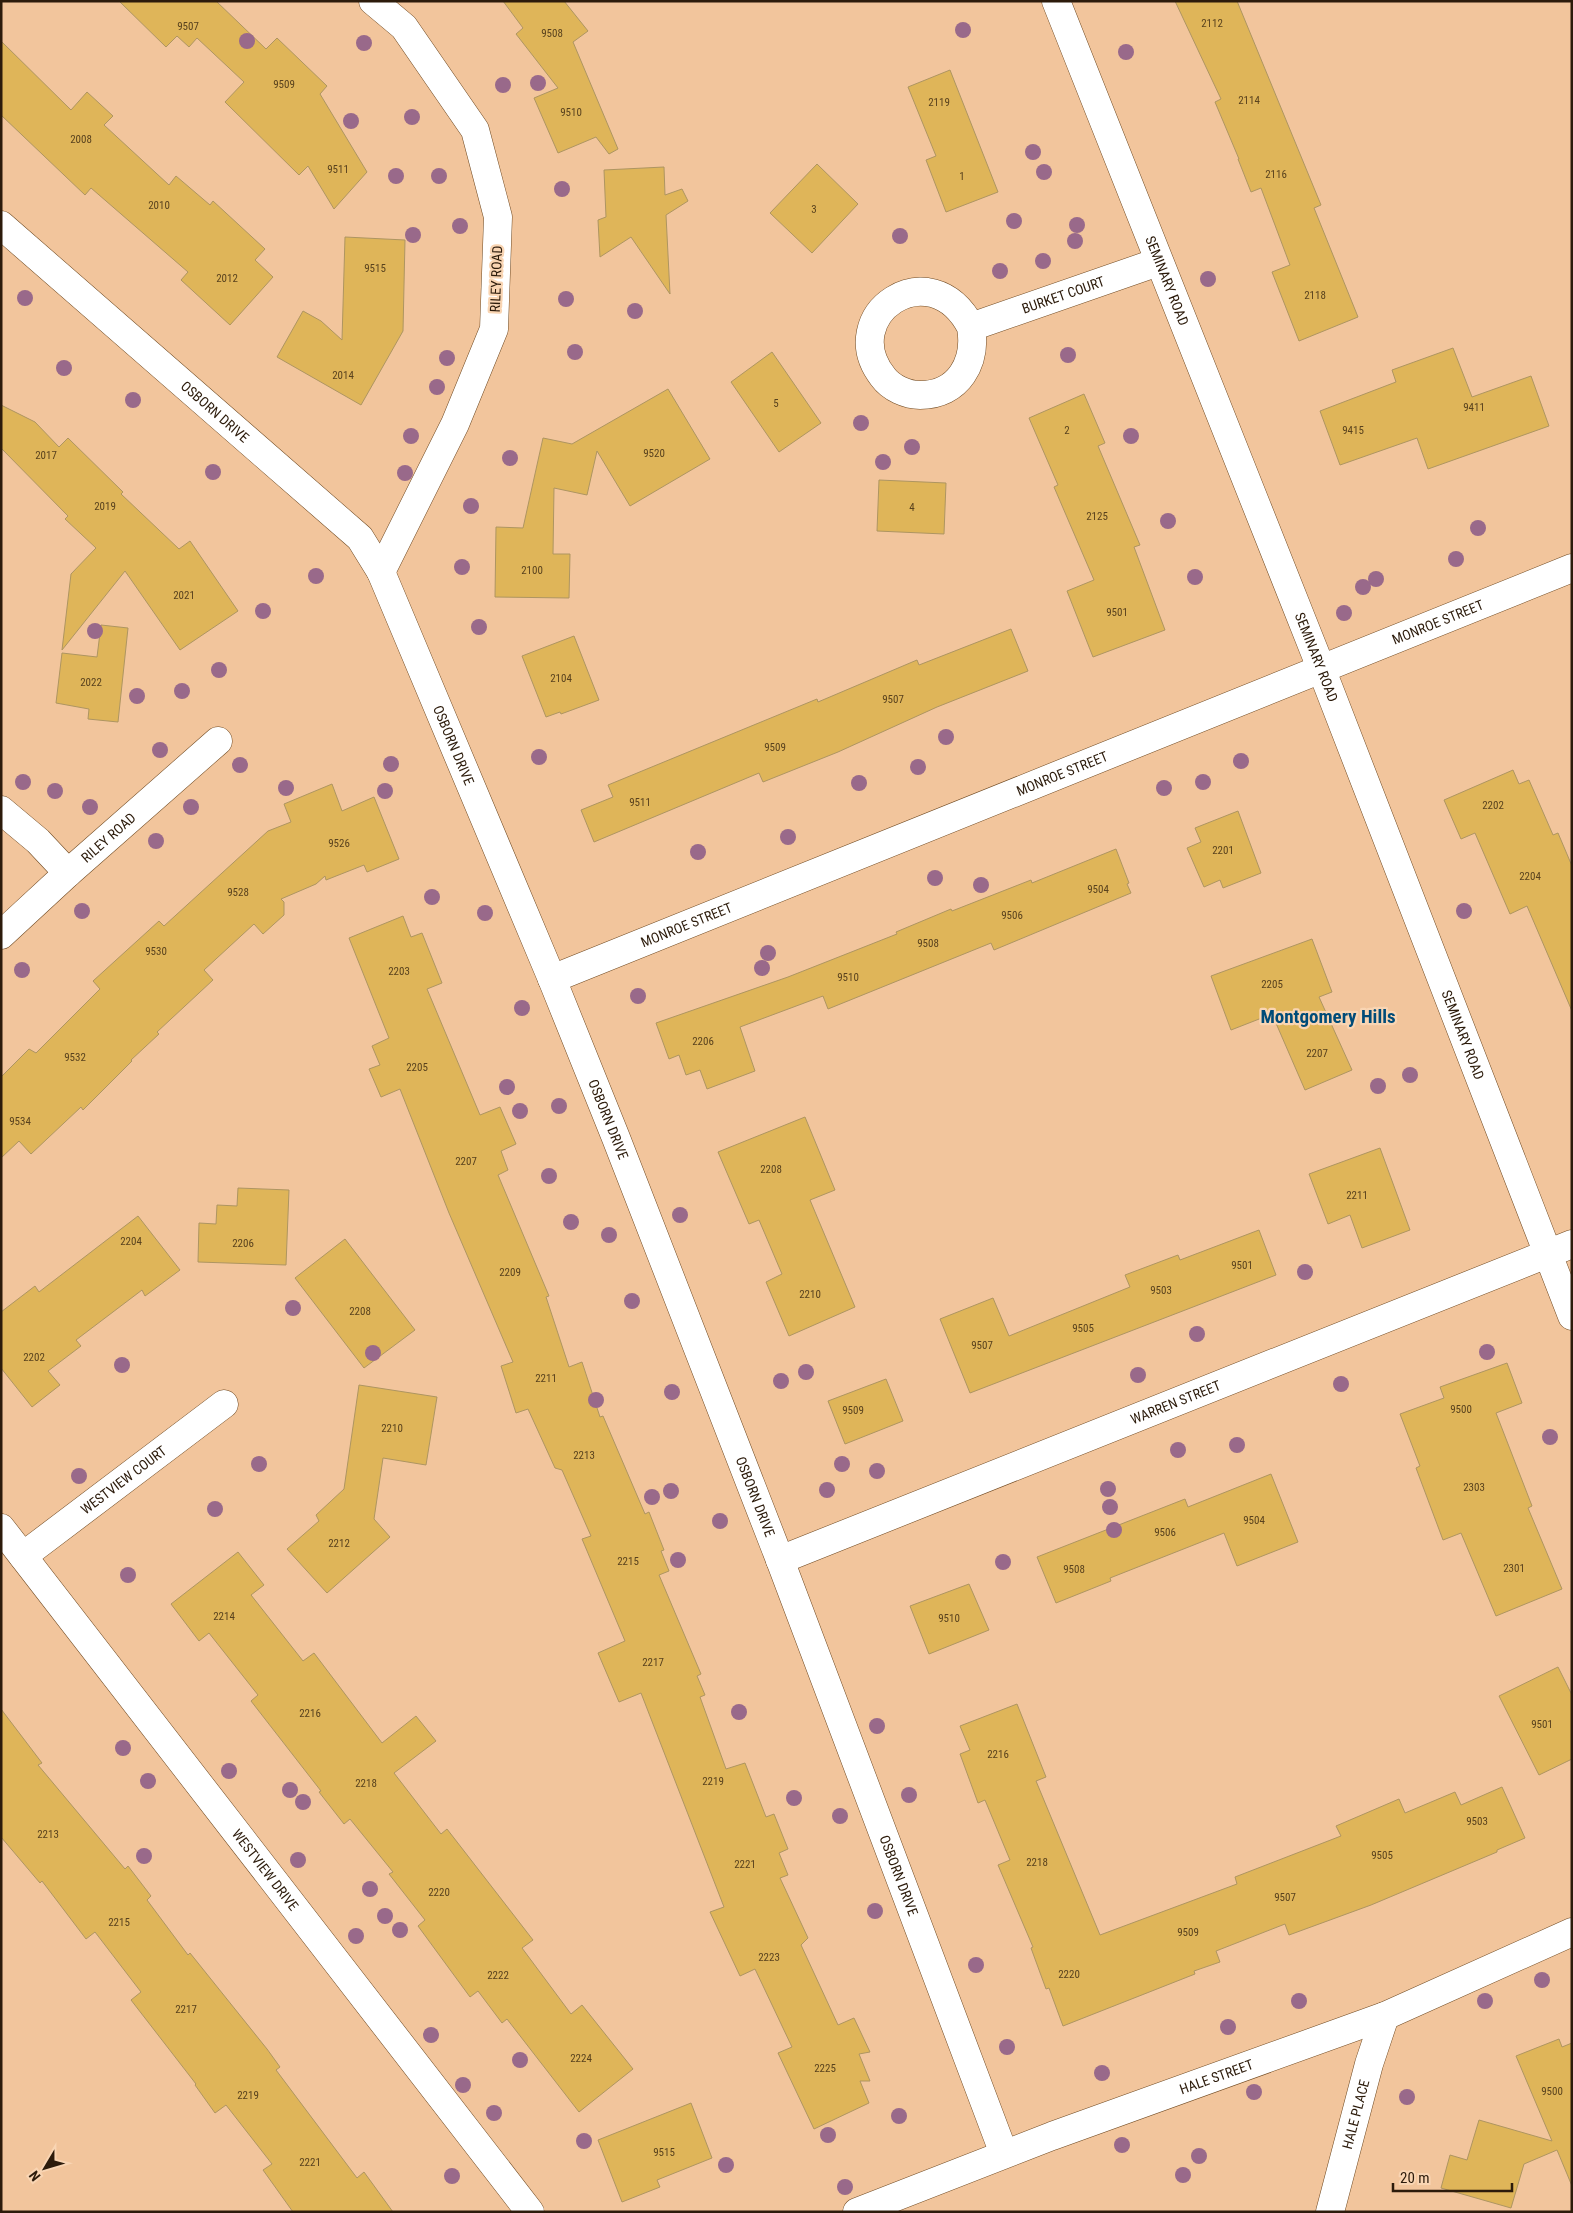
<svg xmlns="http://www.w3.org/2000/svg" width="1573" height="2213" font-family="'Roboto Condensed',sans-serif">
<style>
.building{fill:#dfb559;stroke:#ae9561}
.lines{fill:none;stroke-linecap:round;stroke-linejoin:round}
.street-casing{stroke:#704a22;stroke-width:29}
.secondary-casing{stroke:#704a22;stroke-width:29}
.street{stroke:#fff;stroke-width:28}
.secondary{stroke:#fff;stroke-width:28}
.tree{fill:#99698a}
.labels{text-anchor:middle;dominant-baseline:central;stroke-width:4.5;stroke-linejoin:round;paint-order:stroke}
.number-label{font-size:11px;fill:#59421e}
.street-label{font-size:14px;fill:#2c1b0b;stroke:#f9d5b3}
.district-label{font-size:19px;font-weight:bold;fill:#004b78;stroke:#f9d5b3}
</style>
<rect width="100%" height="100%" fill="#f2c59c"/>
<path class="building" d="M119 1H216L266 49 277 38 327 86 320 94 367 172 334 209 308 166 299 175 225 102 244 82 197 38 189 47 177 36 166 47Z
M503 1H564L588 31 573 42 618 149 609 154 596 137 558 153 534 98 558 88 516 34 523 28Z
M1175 1H1237L1321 205 1314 208 1358 317 1299 341 1272 272 1290 265 1261 188 1251 192 1238 159H1239L1215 102 1221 99Z
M1 41 71 110 87 92 113 116 104 125 169 185 176 176 210 205 213 201 265 249 255 260 273 277 230 325 181 280 188 272 91 188 85 195 1 115Z
M950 70 998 192 946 212 926 160 936 156 908 87Z
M817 164 858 204 812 253 770 213Z
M664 167 665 195 682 189 688 201 666 215 670 294 631 237 600 257 598 220 606 217 604 170Z
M345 237 405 240 403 331 361 405 277 357 303 311 321 321 342 340Z
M1453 348 1472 397 1531 376 1549 426 1428 469 1417 438 1340 465 1320 411 1396 382 1392 370Z
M772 352 821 423 779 452 731 382Z
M668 389 710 459 630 506 597 451 587 495 554 488 553 554H570L569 598 495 597 496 527 523 528 543 438 572 444Z
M1084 394 1105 443 1098 446 1140 545 1134 547 1165 630 1093 657 1067 591 1094 580 1054 487 1058 485 1029 418Z
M1 405 35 422 59 447 68 438 123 492 121 494 179 549 190 541 238 611 180 650 125 571 62 650 71 574 96 548 65 519 68 516 1 448Z
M879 480 946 483 944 534 877 531Z
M101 625 128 628 118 722 88 719 89 709 56 703 62 653 97 657Z
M1011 629 1028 671 937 707 838 752 763 782 759 773 594 842 581 810 613 797 608 785 817 699 818 702 917 660 919 665Z
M574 636 599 700 561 714 560 712 546 717 522 656Z
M1513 770 1519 784 1529 780 1553 835 1558 833 1572 866V1011L1527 906 1510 914 1475 833 1461 839 1444 800Z
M332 784 342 811 374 797 399 859 367 872 364 865 326 880 325 876 316 884 281 899 284 902V915L263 934 254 924 204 970 213 980 157 1032 159 1034 131 1060 132 1061 83 1110 81 1107 31 1154 19 1141 1 1158V1077L29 1049 36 1053 100 989 93 981 159 921 164 926 268 831 291 822 284 804Z
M1238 811 1261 873 1223 888 1220 880 1204 887 1187 848 1201 842 1195 828Z
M1116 849 1129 883 1127 884 1131 893 994 950 991 943 828 1009 823 996 740 1027 755 1071 707 1089 700 1070 686 1075 679 1055 669 1059 656 1023 788 977 897 934 896 932 951 909 952 911 1031 880 1032 883Z
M403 916 411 937 422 933 442 983 427 989 480 1115 500 1107 516 1144 501 1151 508 1170 498 1175 549 1296 546 1297 569 1367 582 1362 600 1417 603 1416 645 1514 649 1512 664 1550 661 1551 669 1571 659 1575 701 1674 697 1676 705 1695 700 1697 726 1769 745 1763 766 1817 774 1814 788 1849 779 1853 788 1875 780 1878 808 1938 801 1945 838 2025 854 2018 870 2052 859 2054 870 2081H860L869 2103 814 2129 778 2053 792 2047 755 1969 740 1976 710 1912 724 1907 641 1693 619 1702 598 1653 625 1641 582 1539 591 1536 562 1470 555 1468 528 1409 516 1413 501 1366 513 1362 449 1213 400 1089 381 1097 369 1069 380 1065 372 1046 389 1038 349 938Z
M1312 939 1332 992 1319 997 1352 1070 1305 1090 1272 1014 1231 1030 1211 976Z
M805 1117 835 1190 810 1200 855 1307 789 1336 766 1282 782 1274 759 1220 749 1224 718 1152Z
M1380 1148 1410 1230 1362 1248 1350 1215 1328 1224 1309 1174Z
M238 1188 289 1190 286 1265 198 1262 199 1223 216 1224 217 1205 237 1206Z
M138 1216 180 1270 145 1296 142 1290 76 1340 81 1346 48 1371 60 1385 32 1407 1 1368V1312L35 1286 39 1292Z
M1259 1230 1276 1275 970 1393 940 1319 993 1298 1009 1336 1130 1287 1125 1275 1178 1255 1180 1260Z
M345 1239 415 1330 364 1368 295 1278Z
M1507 1363 1522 1403 1496 1413 1532 1506 1528 1508 1562 1589 1496 1616 1461 1533 1443 1540 1416 1468 1420 1466 1400 1414 1444 1398 1440 1387Z
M886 1379 903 1421 845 1444 828 1401Z
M359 1385 437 1397 426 1465 383 1458 374 1519 390 1537 327 1593 287 1549 319 1521 316 1515 344 1489Z
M1271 1474 1298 1542 1237 1566 1224 1533 1110 1578 1111 1581 1056 1603 1037 1557 1185 1499 1188 1507Z
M238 1552 264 1585 251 1595 303 1661 314 1653 382 1743 416 1716 436 1741 394 1773 441 1834 447 1829 533 1940 522 1948 571 2014 582 2005 633 2069 579 2112 507 2019 502 2023 478 1991 470 1997 418 1926 425 1920 389 1874 393 1872 350 1819 344 1824 319 1792 321 1791 251 1701 258 1695 209 1633 199 1641 171 1604Z
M969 1584 989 1630 929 1654 910 1606Z
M1558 1667 1572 1695V1759L1539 1775 1499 1696Z
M1017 1704 1046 1777 1036 1781 1100 1935 1237 1884 1235 1877 1341 1836 1336 1826 1399 1799 1405 1813 1455 1792 1461 1805 1502 1787 1525 1838 1497 1850V1852L1371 1905 1289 1935 1285 1924 1216 1951 1220 1962 1194 1971 1195 1974 1063 2026 1049 1988 1046 1989 1031 1948 1033 1947 998 1865 1010 1860 985 1800 978 1803 960 1754 970 1750 960 1726Z
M1 1709 42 1763 38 1765 125 1869 128 1866 151 1896 147 1900 188 1955 190 1953 267 2049 280 2067 276 2070 357 2178 364 2172 393 2212H293L263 2170 272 2164 226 2105 215 2113 195 2085 196 2084 131 2000 141 1992 95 1932 86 1939 42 1881 40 1883 1 1837Z
M1559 2039 1562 2047 1572 2043V2186L1557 2150 1524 2164 1511 2208 1441 2188 1450 2155 1467 2160 1479 2120 1552 2141 1516 2056Z
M691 2103 712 2158 657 2180 660 2187 622 2202 598 2140Z"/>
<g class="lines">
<g class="street-casing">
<g id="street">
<path d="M373 1 404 27 475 130 498 217 494 329 455 424 381 572"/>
<path id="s1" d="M1 225 360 538 381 572 552 979 616 1138 780 1560 1004 2154"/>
<path id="s2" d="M971 327C930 249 835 316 883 377 891 388 907 395 920 395 959 395 977 362 971 327L1158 262"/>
<path d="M1 810 38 841 68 873"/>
<path id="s3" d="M1 935 68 873 218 741"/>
<path id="s4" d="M552 979 1572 568"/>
<path id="s5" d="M1 1528 530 2212"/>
<path id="s6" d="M23 1556 224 1404"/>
<path id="s7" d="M780 1560 1572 1244"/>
<path id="s8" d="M857 2212 1052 2136 1385 2016 1572 1932"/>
<path id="s9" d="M1330 2212 1369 2064 1385 2016"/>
</g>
</g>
<g class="secondary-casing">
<g id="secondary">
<path id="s10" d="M1056 1 1321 668 1572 1316"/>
</g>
</g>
<use href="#street" class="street"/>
<use href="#secondary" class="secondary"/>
</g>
<g class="tree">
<circle cx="963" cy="30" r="8"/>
<circle cx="247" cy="41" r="8"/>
<circle cx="364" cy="43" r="8"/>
<circle cx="1126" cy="52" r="8"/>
<circle cx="538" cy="83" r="8"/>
<circle cx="503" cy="85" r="8"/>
<circle cx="412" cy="117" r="8"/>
<circle cx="351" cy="121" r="8"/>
<circle cx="1033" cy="152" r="8"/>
<circle cx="1044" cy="172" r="8"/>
<circle cx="396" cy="176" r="8"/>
<circle cx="439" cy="176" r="8"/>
<circle cx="562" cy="189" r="8"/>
<circle cx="1014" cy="221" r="8"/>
<circle cx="1077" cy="225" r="8"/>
<circle cx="460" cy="226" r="8"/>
<circle cx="413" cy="235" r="8"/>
<circle cx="900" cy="236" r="8"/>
<circle cx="1075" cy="241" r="8"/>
<circle cx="1043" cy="261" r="8"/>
<circle cx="1000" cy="271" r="8"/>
<circle cx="1208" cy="279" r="8"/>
<circle cx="25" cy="298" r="8"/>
<circle cx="566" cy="299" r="8"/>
<circle cx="635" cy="311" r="8"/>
<circle cx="575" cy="352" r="8"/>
<circle cx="1068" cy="355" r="8"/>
<circle cx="447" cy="358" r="8"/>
<circle cx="64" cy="368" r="8"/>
<circle cx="437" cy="387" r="8"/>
<circle cx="133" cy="400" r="8"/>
<circle cx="861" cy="423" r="8"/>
<circle cx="411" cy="436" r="8"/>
<circle cx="1131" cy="436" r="8"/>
<circle cx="912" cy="447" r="8"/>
<circle cx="510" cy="458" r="8"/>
<circle cx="883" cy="462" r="8"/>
<circle cx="213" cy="472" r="8"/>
<circle cx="405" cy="473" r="8"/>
<circle cx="471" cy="506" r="8"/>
<circle cx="1168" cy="521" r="8"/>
<circle cx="1478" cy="528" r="8"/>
<circle cx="1456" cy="559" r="8"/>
<circle cx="462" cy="567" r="8"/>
<circle cx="316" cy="576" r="8"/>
<circle cx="1195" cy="577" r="8"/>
<circle cx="1376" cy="579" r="8"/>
<circle cx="1363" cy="587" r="8"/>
<circle cx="263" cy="611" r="8"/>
<circle cx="1344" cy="613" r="8"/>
<circle cx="479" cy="627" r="8"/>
<circle cx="95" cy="631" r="8"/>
<circle cx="219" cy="670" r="8"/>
<circle cx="182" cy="691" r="8"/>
<circle cx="137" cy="696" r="8"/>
<circle cx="946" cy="737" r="8"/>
<circle cx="160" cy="750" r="8"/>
<circle cx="539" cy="757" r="8"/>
<circle cx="1241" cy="761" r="8"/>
<circle cx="391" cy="764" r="8"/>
<circle cx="240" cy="765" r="8"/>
<circle cx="918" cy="767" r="8"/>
<circle cx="23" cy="782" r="8"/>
<circle cx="1203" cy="782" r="8"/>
<circle cx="859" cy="783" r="8"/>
<circle cx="286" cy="788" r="8"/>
<circle cx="1164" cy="788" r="8"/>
<circle cx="55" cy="791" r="8"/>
<circle cx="385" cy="791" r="8"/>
<circle cx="90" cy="807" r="8"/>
<circle cx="191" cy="807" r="8"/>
<circle cx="788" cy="837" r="8"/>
<circle cx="156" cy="841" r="8"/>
<circle cx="698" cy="852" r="8"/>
<circle cx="935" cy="878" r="8"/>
<circle cx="981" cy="885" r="8"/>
<circle cx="432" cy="897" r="8"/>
<circle cx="82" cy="911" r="8"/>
<circle cx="1464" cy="911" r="8"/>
<circle cx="485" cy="913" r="8"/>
<circle cx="768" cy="953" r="8"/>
<circle cx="762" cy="968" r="8"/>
<circle cx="22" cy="970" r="8"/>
<circle cx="638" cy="996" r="8"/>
<circle cx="522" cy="1008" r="8"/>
<circle cx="1410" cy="1075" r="8"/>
<circle cx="1378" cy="1086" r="8"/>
<circle cx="507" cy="1087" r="8"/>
<circle cx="559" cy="1106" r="8"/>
<circle cx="520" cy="1111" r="8"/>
<circle cx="549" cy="1176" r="8"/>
<circle cx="680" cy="1215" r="8"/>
<circle cx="571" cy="1222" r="8"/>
<circle cx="609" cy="1235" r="8"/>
<circle cx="1305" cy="1272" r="8"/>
<circle cx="632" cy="1301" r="8"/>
<circle cx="293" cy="1308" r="8"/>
<circle cx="1197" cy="1334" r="8"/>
<circle cx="1487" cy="1352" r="8"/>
<circle cx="373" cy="1353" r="8"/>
<circle cx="122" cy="1365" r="8"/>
<circle cx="806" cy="1372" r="8"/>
<circle cx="1138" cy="1375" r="8"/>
<circle cx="781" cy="1381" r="8"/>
<circle cx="1341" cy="1384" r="8"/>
<circle cx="672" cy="1392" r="8"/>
<circle cx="596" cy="1400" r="8"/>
<circle cx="1550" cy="1437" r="8"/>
<circle cx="1237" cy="1445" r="8"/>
<circle cx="1178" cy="1450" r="8"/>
<circle cx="259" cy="1464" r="8"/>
<circle cx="842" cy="1464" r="8"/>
<circle cx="877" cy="1471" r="8"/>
<circle cx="79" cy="1476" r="8"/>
<circle cx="1108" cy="1489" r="8"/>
<circle cx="827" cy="1490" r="8"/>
<circle cx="671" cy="1491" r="8"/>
<circle cx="652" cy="1497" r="8"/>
<circle cx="1110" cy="1507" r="8"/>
<circle cx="215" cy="1509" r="8"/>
<circle cx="720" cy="1521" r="8"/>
<circle cx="1114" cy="1530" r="8"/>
<circle cx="678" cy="1560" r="8"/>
<circle cx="1003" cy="1562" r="8"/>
<circle cx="128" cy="1575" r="8"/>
<circle cx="739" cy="1712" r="8"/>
<circle cx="877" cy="1726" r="8"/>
<circle cx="123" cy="1748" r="8"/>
<circle cx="229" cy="1771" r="8"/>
<circle cx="148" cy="1781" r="8"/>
<circle cx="290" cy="1790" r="8"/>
<circle cx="909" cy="1795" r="8"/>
<circle cx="794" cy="1798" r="8"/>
<circle cx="303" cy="1802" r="8"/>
<circle cx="840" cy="1816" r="8"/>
<circle cx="144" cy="1856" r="8"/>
<circle cx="298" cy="1860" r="8"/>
<circle cx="370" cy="1889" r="8"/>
<circle cx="875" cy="1911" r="8"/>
<circle cx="385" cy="1916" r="8"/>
<circle cx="400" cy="1930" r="8"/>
<circle cx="356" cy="1936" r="8"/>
<circle cx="976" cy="1965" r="8"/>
<circle cx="1542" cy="1980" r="8"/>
<circle cx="1299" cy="2001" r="8"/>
<circle cx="1485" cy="2001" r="8"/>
<circle cx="1228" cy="2027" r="8"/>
<circle cx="431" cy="2035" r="8"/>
<circle cx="1007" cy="2047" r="8"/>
<circle cx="520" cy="2060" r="8"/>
<circle cx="1102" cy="2073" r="8"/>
<circle cx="463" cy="2085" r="8"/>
<circle cx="1254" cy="2092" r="8"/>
<circle cx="1407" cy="2097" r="8"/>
<circle cx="494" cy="2113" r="8"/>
<circle cx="899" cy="2116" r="8"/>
<circle cx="828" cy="2135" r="8"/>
<circle cx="584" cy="2141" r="8"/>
<circle cx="1122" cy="2145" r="8"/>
<circle cx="1199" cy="2156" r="8"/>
<circle cx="726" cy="2165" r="8"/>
<circle cx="1183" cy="2175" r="8"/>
<circle cx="452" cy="2176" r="8"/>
<circle cx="845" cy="2187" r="8"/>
</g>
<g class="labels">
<g class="number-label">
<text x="1212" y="23">2112</text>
<text x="188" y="26">9507</text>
<text x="552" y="33">9508</text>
<text x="284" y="84">9509</text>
<text x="1249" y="100">2114</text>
<text x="939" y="102">2119</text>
<text x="571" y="112">9510</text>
<text x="81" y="139">2008</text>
<text x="338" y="169">9511</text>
<text x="1276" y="174">2116</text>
<text x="962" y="176">1</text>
<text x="159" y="205">2010</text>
<text x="814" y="209">3</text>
<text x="375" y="268">9515</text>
<text x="227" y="278">2012</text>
<text x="1315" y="295">2118</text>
<text x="343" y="375">2014</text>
<text x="776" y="403">5</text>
<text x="1474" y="407">9411</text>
<text x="1067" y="430">2</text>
<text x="1353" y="430">9415</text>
<text x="654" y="453">9520</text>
<text x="46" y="455">2017</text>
<text x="105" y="506">2019</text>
<text x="912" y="507">4</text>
<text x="1097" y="516">2125</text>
<text x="532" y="570">2100</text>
<text x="184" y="595">2021</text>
<text x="1117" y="612">9501</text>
<text x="561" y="678">2104</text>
<text x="91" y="682">2022</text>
<text x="893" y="699">9507</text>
<text x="775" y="747">9509</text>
<text x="640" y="802">9511</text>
<text x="1493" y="805">2202</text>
<text x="339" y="843">9526</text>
<text x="1223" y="850">2201</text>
<text x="1530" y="876">2204</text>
<text x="1098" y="889">9504</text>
<text x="238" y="892">9528</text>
<text x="1012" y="915">9506</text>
<text x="928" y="943">9508</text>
<text x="156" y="951">9530</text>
<text x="399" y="971">2203</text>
<text x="848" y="977">9510</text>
<text x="1272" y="984">2205</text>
<text x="703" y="1041">2206</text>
<text x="1317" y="1053">2207</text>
<text x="75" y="1057">9532</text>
<text x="417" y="1067">2205</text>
<text x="20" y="1121">9534</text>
<text x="466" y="1161">2207</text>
<text x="771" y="1169">2208</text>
<text x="1357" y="1195">2211</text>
<text x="131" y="1241">2204</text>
<text x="243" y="1243">2206</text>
<text x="1242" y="1265">9501</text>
<text x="510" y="1272">2209</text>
<text x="1161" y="1290">9503</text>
<text x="810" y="1294">2210</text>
<text x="360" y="1311">2208</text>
<text x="1083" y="1328">9505</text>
<text x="982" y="1345">9507</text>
<text x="34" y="1357">2202</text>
<text x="546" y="1378">2211</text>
<text x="1461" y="1409">9500</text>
<text x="853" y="1410">9509</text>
<text x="392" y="1428">2210</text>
<text x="584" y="1455">2213</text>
<text x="1474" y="1487">2303</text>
<text x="1254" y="1520">9504</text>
<text x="1165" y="1532">9506</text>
<text x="339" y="1543">2212</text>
<text x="628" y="1561">2215</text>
<text x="1514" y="1568">2301</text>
<text x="1074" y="1569">9508</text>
<text x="224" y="1616">2214</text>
<text x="949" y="1618">9510</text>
<text x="653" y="1662">2217</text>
<text x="310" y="1713">2216</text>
<text x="1542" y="1724">9501</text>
<text x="998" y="1754">2216</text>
<text x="713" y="1781">2219</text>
<text x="366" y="1783">2218</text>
<text x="1477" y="1821">9503</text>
<text x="48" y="1834">2213</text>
<text x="1382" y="1855">9505</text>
<text x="1037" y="1862">2218</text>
<text x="745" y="1864">2221</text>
<text x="439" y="1892">2220</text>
<text x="1285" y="1897">9507</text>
<text x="119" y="1922">2215</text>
<text x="1188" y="1932">9509</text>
<text x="769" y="1957">2223</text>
<text x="1069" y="1974">2220</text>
<text x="498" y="1975">2222</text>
<text x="186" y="2009">2217</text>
<text x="581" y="2058">2224</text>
<text x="825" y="2068">2225</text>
<text x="1552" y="2091">9500</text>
<text x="248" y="2095">2219</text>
<text x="664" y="2152">9515</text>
<text x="310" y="2162">2221</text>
</g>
<g class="street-label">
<text transform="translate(496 279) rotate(-88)">RILEY ROAD</text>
<text stroke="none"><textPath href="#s10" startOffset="301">SEMINARY ROAD</textPath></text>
<text stroke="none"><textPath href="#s2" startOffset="420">BURKET COURT</textPath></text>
<text stroke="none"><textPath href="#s1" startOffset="284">OSBORN DRIVE</textPath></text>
<text stroke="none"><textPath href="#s4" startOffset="955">MONROE STREET</textPath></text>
<text stroke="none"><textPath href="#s10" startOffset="706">SEMINARY ROAD</textPath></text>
<text stroke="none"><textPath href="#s1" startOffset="704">OSBORN DRIVE</textPath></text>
<text stroke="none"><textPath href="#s4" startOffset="550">MONROE STREET</textPath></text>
<text stroke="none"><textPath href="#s3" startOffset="145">RILEY ROAD</textPath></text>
<text stroke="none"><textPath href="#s4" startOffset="145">MONROE STREET</textPath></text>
<text stroke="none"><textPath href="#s10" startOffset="1111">SEMINARY ROAD</textPath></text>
<text stroke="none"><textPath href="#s1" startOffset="1109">OSBORN DRIVE</textPath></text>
<text stroke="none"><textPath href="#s7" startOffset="426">WARREN STREET</textPath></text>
<text stroke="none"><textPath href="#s6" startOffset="126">WESTVIEW COURT</textPath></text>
<text stroke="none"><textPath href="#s1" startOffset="1514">OSBORN DRIVE</textPath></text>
<text stroke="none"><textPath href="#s5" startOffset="432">WESTVIEW DRIVE</textPath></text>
<text stroke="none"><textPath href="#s1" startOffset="1919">OSBORN DRIVE</textPath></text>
<text stroke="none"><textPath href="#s8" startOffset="384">HALE STREET</textPath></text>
<text stroke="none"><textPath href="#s9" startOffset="101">HALE PLACE</textPath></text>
</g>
<g class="district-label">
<text x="1328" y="1016">Montgomery Hills</text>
</g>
</g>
<rect width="1573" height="2213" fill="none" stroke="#2c1b0b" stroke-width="5"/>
<g transform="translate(45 2168) rotate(232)" stroke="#f9d5b3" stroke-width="4" paint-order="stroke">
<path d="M0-4L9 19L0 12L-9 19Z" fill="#2c1b0b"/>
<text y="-8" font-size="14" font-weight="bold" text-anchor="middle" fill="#2c1b0b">N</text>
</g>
<path d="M1393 2183v8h119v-8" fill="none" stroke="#2c1b0b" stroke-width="2.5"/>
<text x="1400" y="2183" font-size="15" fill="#2c1b0b" stroke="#f9d5b3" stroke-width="4" paint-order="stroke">20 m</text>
</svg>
